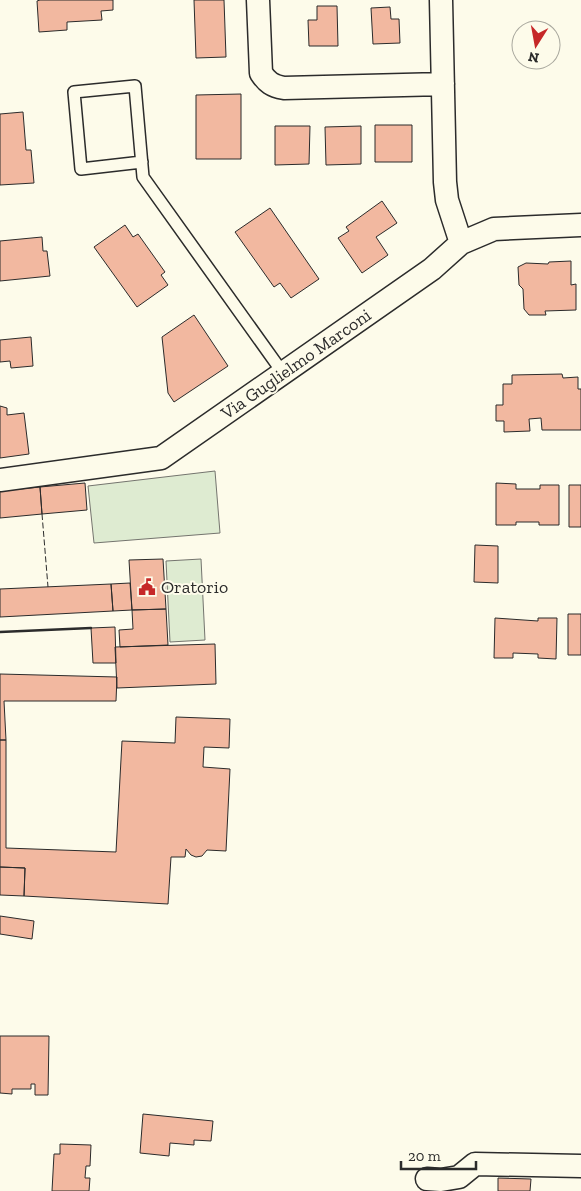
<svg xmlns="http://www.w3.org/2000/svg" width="581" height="1191" font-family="'Zilla Slab',serif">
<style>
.green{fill:#deebd1;stroke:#74746e}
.building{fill:#f2b8a0;stroke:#2b2b2b}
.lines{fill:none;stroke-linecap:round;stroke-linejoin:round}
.service-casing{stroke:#2b2b2b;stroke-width:14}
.minor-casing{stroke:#2b2b2b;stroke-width:25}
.service{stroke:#fdfbea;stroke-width:11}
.minor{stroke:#fdfbea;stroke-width:22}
.fence{stroke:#2b2b2b;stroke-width:1;stroke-dasharray:6 2.5;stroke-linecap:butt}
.wall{stroke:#2b2b2b;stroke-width:2.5}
.labels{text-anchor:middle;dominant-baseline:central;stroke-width:4;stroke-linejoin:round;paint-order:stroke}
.street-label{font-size:18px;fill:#2b2b2b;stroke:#fdfbea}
.poi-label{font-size:18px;fill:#2b2b2b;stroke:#fdfbea;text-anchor:start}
</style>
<rect width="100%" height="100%" fill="#fdfbea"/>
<path class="green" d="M215 471 220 533 94 543 88 486Z
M201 559 205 640 170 642 166 561Z"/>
<path class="building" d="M40 0H113V10L101 11 102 20 67 22V30L39 32 37 1Z
M194 0H224L226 57 196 58Z
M317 6H337L338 46H309L308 20H317Z
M390 7 391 19H399L400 43 373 44 371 8Z
M241 94V159H196V95Z
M23 112 26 150H31L34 183 0 185V114Z
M375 125H412V162H375Z
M275 126H310L309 164 275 165Z
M361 126V164L326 165 325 127Z
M382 201 397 223 376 237 388 255 362 273 338 238 349 231 346 227Z
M270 208 319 279 291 298 280 283 274 287 235 232Z
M125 225 133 237 138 234 165 272 161 275 168 285 137 307 94 247Z
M42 237 43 251H47L50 276 0 281V241Z
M571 261V285L576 284V310L545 311 546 315H529L524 309 523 289 519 285 518 267 526 263 548 264 549 262Z
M194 315 228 366 174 402 168 393 162 337Z
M31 337 33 366 11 368 10 361 0 362V340Z
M562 374 563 378 578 377V389H581V430H542L541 418 529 419 530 431 504 432V421H496V405H503V384H512V375Z
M0 406 7 408V415L24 413 29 454 0 458Z
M85 483 87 510 42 514 40 487Z
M496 483 516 484V489H540V485H559V525H539V522H516V525H496Z
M569 485H581V527H569Z
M40 487 42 514 0 518V491Z
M475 545 498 546V583L474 582Z
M163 559 166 609 132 610 129 560Z
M130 583 132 610 113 611 111 584Z
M111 584 113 611 0 617V589Z
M166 609 168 645 120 647 119 630 133 629 132 610Z
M568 614H581V655H568Z
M495 618 538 621V618H557L556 659 538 658V654L513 653V658H494Z
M115 627 116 663H93L91 628Z
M215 644 216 684 117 688 115 647Z
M0 674 117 677 116 701H4L6 740H0Z
M176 717 230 719 229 748 204 747 203 767 230 769 226 851 207 850 202 856 196 857 191 855 186 849 185 857H171L168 904 24 896 25 868 0 867V740H6V848L116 852 122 741 175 743Z
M0 867 25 868 24 896 0 895Z
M0 916 34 921 32 939 0 934Z
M0 1036H49L48 1095H35V1084H31V1089H12V1094L0 1093Z
M143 1114 213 1121 211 1141 194 1140V1145L170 1143 169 1156 140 1153Z
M60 1144 91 1145 90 1166H86L85 1178H90L89 1191H52L54 1154H60Z
M498 1178 531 1179 530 1191H498Z"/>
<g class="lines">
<g class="service-casing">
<path id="service" d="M142 162 81 169 74 92 135 86 143 177 283 373"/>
</g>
<g class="minor-casing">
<path id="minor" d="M258 0 261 73C267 82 272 86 284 88L443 84
M441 0 445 182 447 200 461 243
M0 480 161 458 432 269 461 243 494 229 581 225
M427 1179 441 1180 459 1177 475 1164 581 1166"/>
</g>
<use href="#service" class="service"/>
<use href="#minor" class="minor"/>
<path class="fence" d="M42 514 48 587"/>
<path class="wall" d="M0 632 91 628"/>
</g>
<defs>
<g id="civic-bare" transform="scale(1.35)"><path d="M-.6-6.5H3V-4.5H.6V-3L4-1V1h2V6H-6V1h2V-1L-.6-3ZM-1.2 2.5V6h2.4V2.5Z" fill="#c62828" stroke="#fdfbea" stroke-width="2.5" paint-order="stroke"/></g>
</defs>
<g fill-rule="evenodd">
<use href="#civic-bare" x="147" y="587"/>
</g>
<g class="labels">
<g class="street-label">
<text transform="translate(296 364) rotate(-35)">Via Guglielmo Marconi</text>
</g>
<g class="poi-label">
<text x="161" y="587">Oratorio</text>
</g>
</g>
<g transform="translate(536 45) rotate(191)"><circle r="24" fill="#fdfbea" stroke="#a9a89e"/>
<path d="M0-4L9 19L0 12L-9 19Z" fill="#c62828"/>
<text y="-8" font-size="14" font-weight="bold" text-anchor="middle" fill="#2b2b2b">N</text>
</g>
<path d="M401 1161v8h75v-8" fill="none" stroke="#2b2b2b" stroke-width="2.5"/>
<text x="408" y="1161" font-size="15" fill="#2b2b2b" stroke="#fdfbea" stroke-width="4" paint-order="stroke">20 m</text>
</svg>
